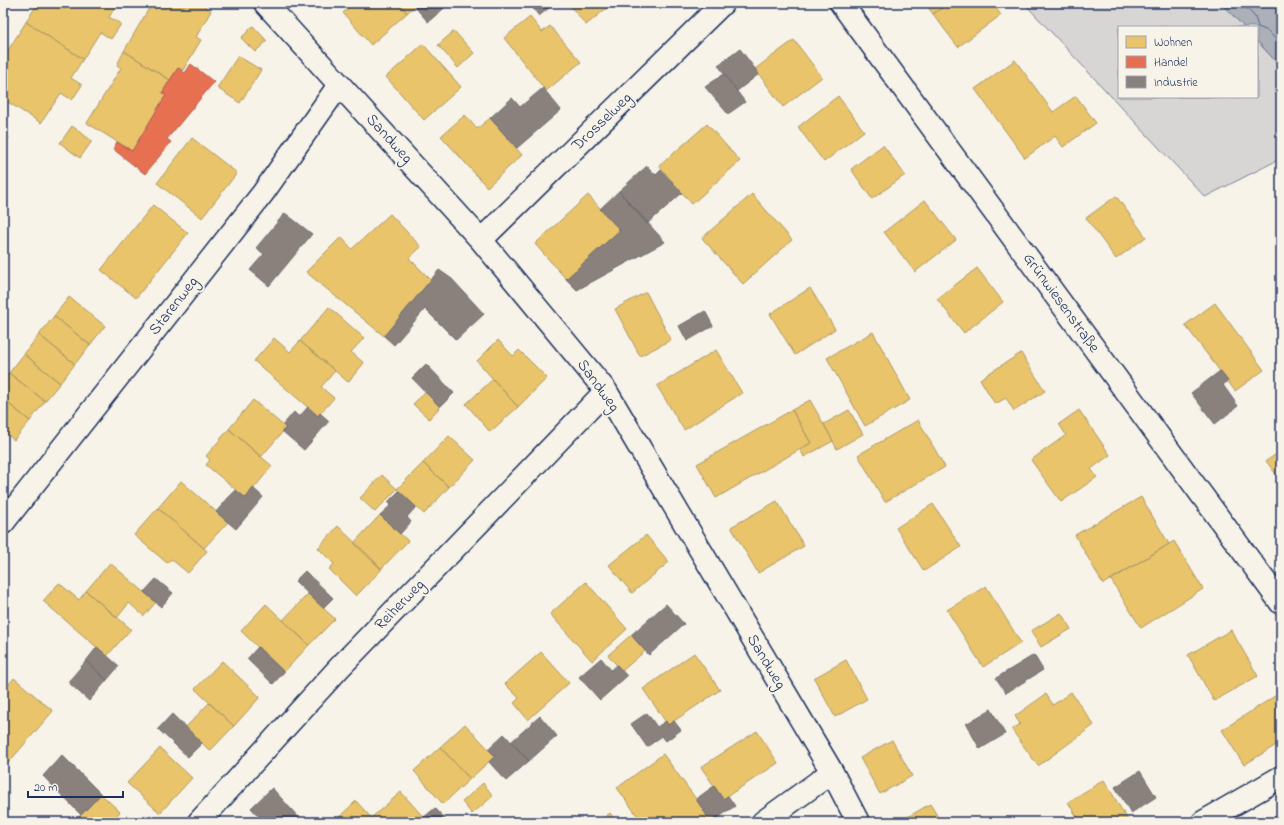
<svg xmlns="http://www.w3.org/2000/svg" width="1284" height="825" font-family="'Indie Flower',sans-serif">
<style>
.green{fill:#d7d6d4;stroke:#798299}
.water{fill:#acb0b9;stroke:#727c95}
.homes{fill:#e9c46a;stroke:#ab9766}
.shops{fill:#e76f51;stroke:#aa5c55}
.industry{fill:#8a817c;stroke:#696873}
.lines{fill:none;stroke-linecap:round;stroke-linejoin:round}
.shore{stroke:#556382;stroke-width:1}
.minor-casing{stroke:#1b2f5e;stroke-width:25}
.minor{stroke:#f7f3e8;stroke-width:22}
.labels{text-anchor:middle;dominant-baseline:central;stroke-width:4;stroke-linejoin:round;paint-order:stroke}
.street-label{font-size:16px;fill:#1b2f5e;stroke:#f7f3e8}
</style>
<rect width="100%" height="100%" fill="#f7f3e8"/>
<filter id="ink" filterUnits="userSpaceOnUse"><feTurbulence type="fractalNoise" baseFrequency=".025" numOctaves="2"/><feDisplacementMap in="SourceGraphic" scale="8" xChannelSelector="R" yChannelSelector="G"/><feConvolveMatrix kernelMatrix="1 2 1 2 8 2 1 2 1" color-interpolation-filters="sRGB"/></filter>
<g filter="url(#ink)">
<path class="green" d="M1024 3H1221L1244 27H1119V97H1257V41L1281 67V160L1280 159 1205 197Z"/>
<path class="water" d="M1221 3H1281V67L1257 41V27H1244Z"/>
<path class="homes" d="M38 3H118L109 17 121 24 111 39 100 32 83 59 26 22Z
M152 3H200L211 11 196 37 201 40 183 70 178 68 170 80 124 51Z
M354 3H399L407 13 371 45 343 13Z
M399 3H418L407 13Z
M568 3H613L586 25Z
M925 3H949L933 14Z
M949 3H992L1001 15 958 47 933 14Z
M530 17 542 32 550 26 581 62 546 91 504 38Z
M26 22 83 59 71 78 82 85 72 100 61 93 41 123 3 99V58Z
M253 26 267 41 255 52 241 38Z
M454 31 474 53 458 68 438 45Z
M794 40 822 77 783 107 755 69Z
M423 44 461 87 424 120 386 77Z
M124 51 170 80 162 93 166 95 132 151 87 123 121 68 117 65Z
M238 56 261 70 240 103 217 88Z
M1015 60 1053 112 1076 96 1096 123 1063 147 1055 136 1025 158 975 89Z
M838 96 864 131 824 162 798 127Z
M465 115 477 129 490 118 522 155 487 187 441 136Z
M707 124 740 161 692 204 659 166Z
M72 126 92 141 80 158 60 143Z
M3 134 9 137 3 149Z
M192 138 237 173 202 218 157 183Z
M883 145 905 175 872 199 851 169Z
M752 194 792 240 743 284 702 238Z
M588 195 620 230 566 279 535 244Z
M1116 196 1146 237 1116 259 1086 218Z
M925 200 956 240 915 272 884 232Z
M153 205 188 233 136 298 101 270Z
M390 214 421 247 409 258 431 280 384 336 306 272 341 237 352 249Z
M977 268 1003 302 964 333 937 299Z
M810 288 835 329 795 355 770 314Z
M646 292 671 340 640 356 615 309Z
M69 297 105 326 90 345 54 316Z
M1215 303 1264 370 1235 391 1185 325Z
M329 307 364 338 351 352 364 363 348 382 300 341Z
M54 316 90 345 75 364 39 335Z
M873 332 910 400 865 426 827 358Z
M39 335 75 364 60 383 24 354Z
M274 338 290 352 300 341 335 371 321 387 334 398 318 416 254 361Z
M498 340 513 356 519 350 547 378 518 407 477 361Z
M716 350 742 393 684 430 657 386Z
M1021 353 1045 391 1014 411 1006 398 995 404 980 379Z
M24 354 60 383 45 401 9 373Z
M9 373 45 401 30 421 3 399V380Z
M493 379 518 407 490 432 466 404Z
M425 392 440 407 429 419 413 404Z
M3 399 30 421 14 440 3 431Z
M253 400 286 428 261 457 229 429Z
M810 400 833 441 804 457 800 449 811 443 792 410Z
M792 410 811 443 716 498 697 464Z
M849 410 863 434 837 449 824 424Z
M1079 410 1110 455 1091 469 1097 477 1061 502 1031 460 1066 435 1059 424Z
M918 420 945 467 885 502 858 455Z
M229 429 272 466 246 498 206 465 210 460 206 456Z
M449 436 475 460 449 487 423 463Z
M1281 451V481L1266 461Z
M423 463 449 487 424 514 397 489Z
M382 475 397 489 375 512 360 498Z
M181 481 228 522 204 548 158 508Z
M1141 497 1169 544 1103 584 1075 535Z
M777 501 804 546 758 573 731 527Z
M933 504 961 547 924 571 896 528Z
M158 508 207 551 188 573 171 559 167 563 134 535Z
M380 515 408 541 381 569 354 543Z
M1281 519V529L1276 523Z
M338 526 382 569 356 596 329 569 334 564 318 548Z
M646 535 669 562 632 593 609 565Z
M1174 541 1203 589 1141 628 1111 580Z
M110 563 156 602 144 616 129 603 117 618 86 591Z
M586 582 627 629 592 661 550 614Z
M59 583 79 600 86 591 131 629 107 656 43 601Z
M986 586 1021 643 983 667 947 610Z
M308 594 335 619 309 645 283 620Z
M266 604 309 645 284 672 241 631Z
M1061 613 1071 629 1041 647 1031 631Z
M1231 630 1258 676 1214 701 1188 655Z
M631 635 645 651 622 671 608 655Z
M541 652 569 683 528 720 514 703 519 698 505 684Z
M694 653 720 690 668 725 643 689Z
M846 660 867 699 835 717 814 678Z
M222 661 260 697 234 726 195 689Z
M14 678 53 711 3 769V691Z
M1071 692 1094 725 1038 766 1012 730 1020 724 1015 716 1046 694 1053 705Z
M1278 694 1281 699V742L1244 765 1222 730Z
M209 703 234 726 210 751 186 727Z
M465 724 495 756 470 779 440 747Z
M757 731 778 763 723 799 701 767Z
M892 740 912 776 880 794 860 758Z
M440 747 470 779 443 804 414 771Z
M160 748 192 778 160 813 127 783Z
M663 754 696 799 709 819 705 822H642L617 788Z
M1104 780 1129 822H1080L1068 802Z
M483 783 493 796 472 814 462 802Z
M401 792 426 820 424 822H375L371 818Z
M101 794 120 812 111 821 112 822H74Z
M356 801 375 822H336L335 821Z
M930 804 941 822H899Z
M610 813 616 822H598Z"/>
<path class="shops" d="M191 64 214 82 167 139 171 142 145 174 113 149 117 142 132 151 166 95 162 93 170 80 178 68 185 73Z"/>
<path class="industry" d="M418 3H450L428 22 415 7Z
M529 3H555L539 16Z
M740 49 759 74 737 91 718 65Z
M724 74 745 102 728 114 705 87Z
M543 88 561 110 517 148 490 118 512 98 520 107Z
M647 166 656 175 661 170 682 193 647 224 619 191Z
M619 191 665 242 577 290 566 279 620 230 600 209Z
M285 213 312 234 269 286 250 270 264 254 256 248Z
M439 270 452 279 484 314 456 340 425 309 394 345 384 336Z
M705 311 713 326 687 341 679 326Z
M426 364 454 393 440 407 412 378Z
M1220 371 1228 381 1223 385 1238 406 1215 424 1191 393Z
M308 407 318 416 320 413 329 421 304 450 282 431 286 428 283 425 294 412 299 417Z
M253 488 263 497 236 529 216 512 235 490 246 498Z
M399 491 416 507 407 517 411 522 400 534 380 515 391 505 388 502Z
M305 571 333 598 323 608 295 581Z
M156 579 173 593 161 607 144 592Z
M666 604 684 624 649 655 631 635Z
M97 647 119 666 107 680 86 661Z
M258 647 284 672 273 684 247 659Z
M1034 655 1043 670 1006 693 996 678Z
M601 658 611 670 617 665 627 676 600 700 579 677Z
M86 661 107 680 89 701 68 682Z
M991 709 1005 734 980 749 966 724Z
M647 713 657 727 666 721 668 725 674 721 681 730 666 741 662 736 647 747 631 724Z
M172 714 202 743 188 757 158 729Z
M540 716 557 736 529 761 511 742Z
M504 734 529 761 506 781 489 762 495 756 488 749Z
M62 755 101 794 81 815 43 776Z
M1140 771 1156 797 1131 813 1115 787Z
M714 786 723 799 728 796 735 806 712 822H705L709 819 696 799Z
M272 788 301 820 298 822H264L251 808Z
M435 808 448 822H424L426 820 423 818Z
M1281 813V822H1265Z"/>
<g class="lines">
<path class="shore" d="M1242 3 1255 17 1258 27 1268 31 1281 45"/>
<g class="minor-casing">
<path id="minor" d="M265 3 481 240 606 391 832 772 858 822
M841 3 1281 603
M481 240 723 3
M3 523 263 193 339 85
M199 822 339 668 606 391
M763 822 832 772
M1203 822 1281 777"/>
</g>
<use href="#minor" class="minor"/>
</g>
</g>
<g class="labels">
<g class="street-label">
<text transform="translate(602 122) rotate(-44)">Drosselweg</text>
<text transform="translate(389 139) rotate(48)">Sandweg</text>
<text transform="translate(1061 303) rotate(54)">Grünwiesenstraße</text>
<text transform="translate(174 306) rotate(-52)">Starenweg</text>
<text transform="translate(598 386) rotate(54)">Sandweg</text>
<text transform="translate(400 605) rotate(-46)">Reiherweg</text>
<text transform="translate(766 662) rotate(59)">Sandweg</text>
</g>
</g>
<rect width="1284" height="825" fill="none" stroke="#f7f3e8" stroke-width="16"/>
<rect x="8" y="8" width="1268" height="809" fill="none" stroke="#1b2f5e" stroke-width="1.5" filter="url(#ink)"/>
<rect x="1118" y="26" width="140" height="72" fill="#f7f3e8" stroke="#9fa5b1"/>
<rect x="1126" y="36" width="20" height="12" fill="#e9c46a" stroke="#9fa5b1"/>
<text x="1154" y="46" font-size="12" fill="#1b2f5e">Wohnen</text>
<rect x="1126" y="56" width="20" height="12" fill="#e76f51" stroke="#9fa5b1"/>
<text x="1154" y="66" font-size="12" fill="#1b2f5e">Handel</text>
<rect x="1126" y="76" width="20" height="12" fill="#8a817c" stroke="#9fa5b1"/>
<text x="1154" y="86" font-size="12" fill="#1b2f5e">Industrie</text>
<path d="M28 791v6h95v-6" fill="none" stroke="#1b2f5e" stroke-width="2"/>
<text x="34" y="791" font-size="12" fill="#1b2f5e" stroke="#f7f3e8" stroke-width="3" paint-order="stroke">20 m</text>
</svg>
